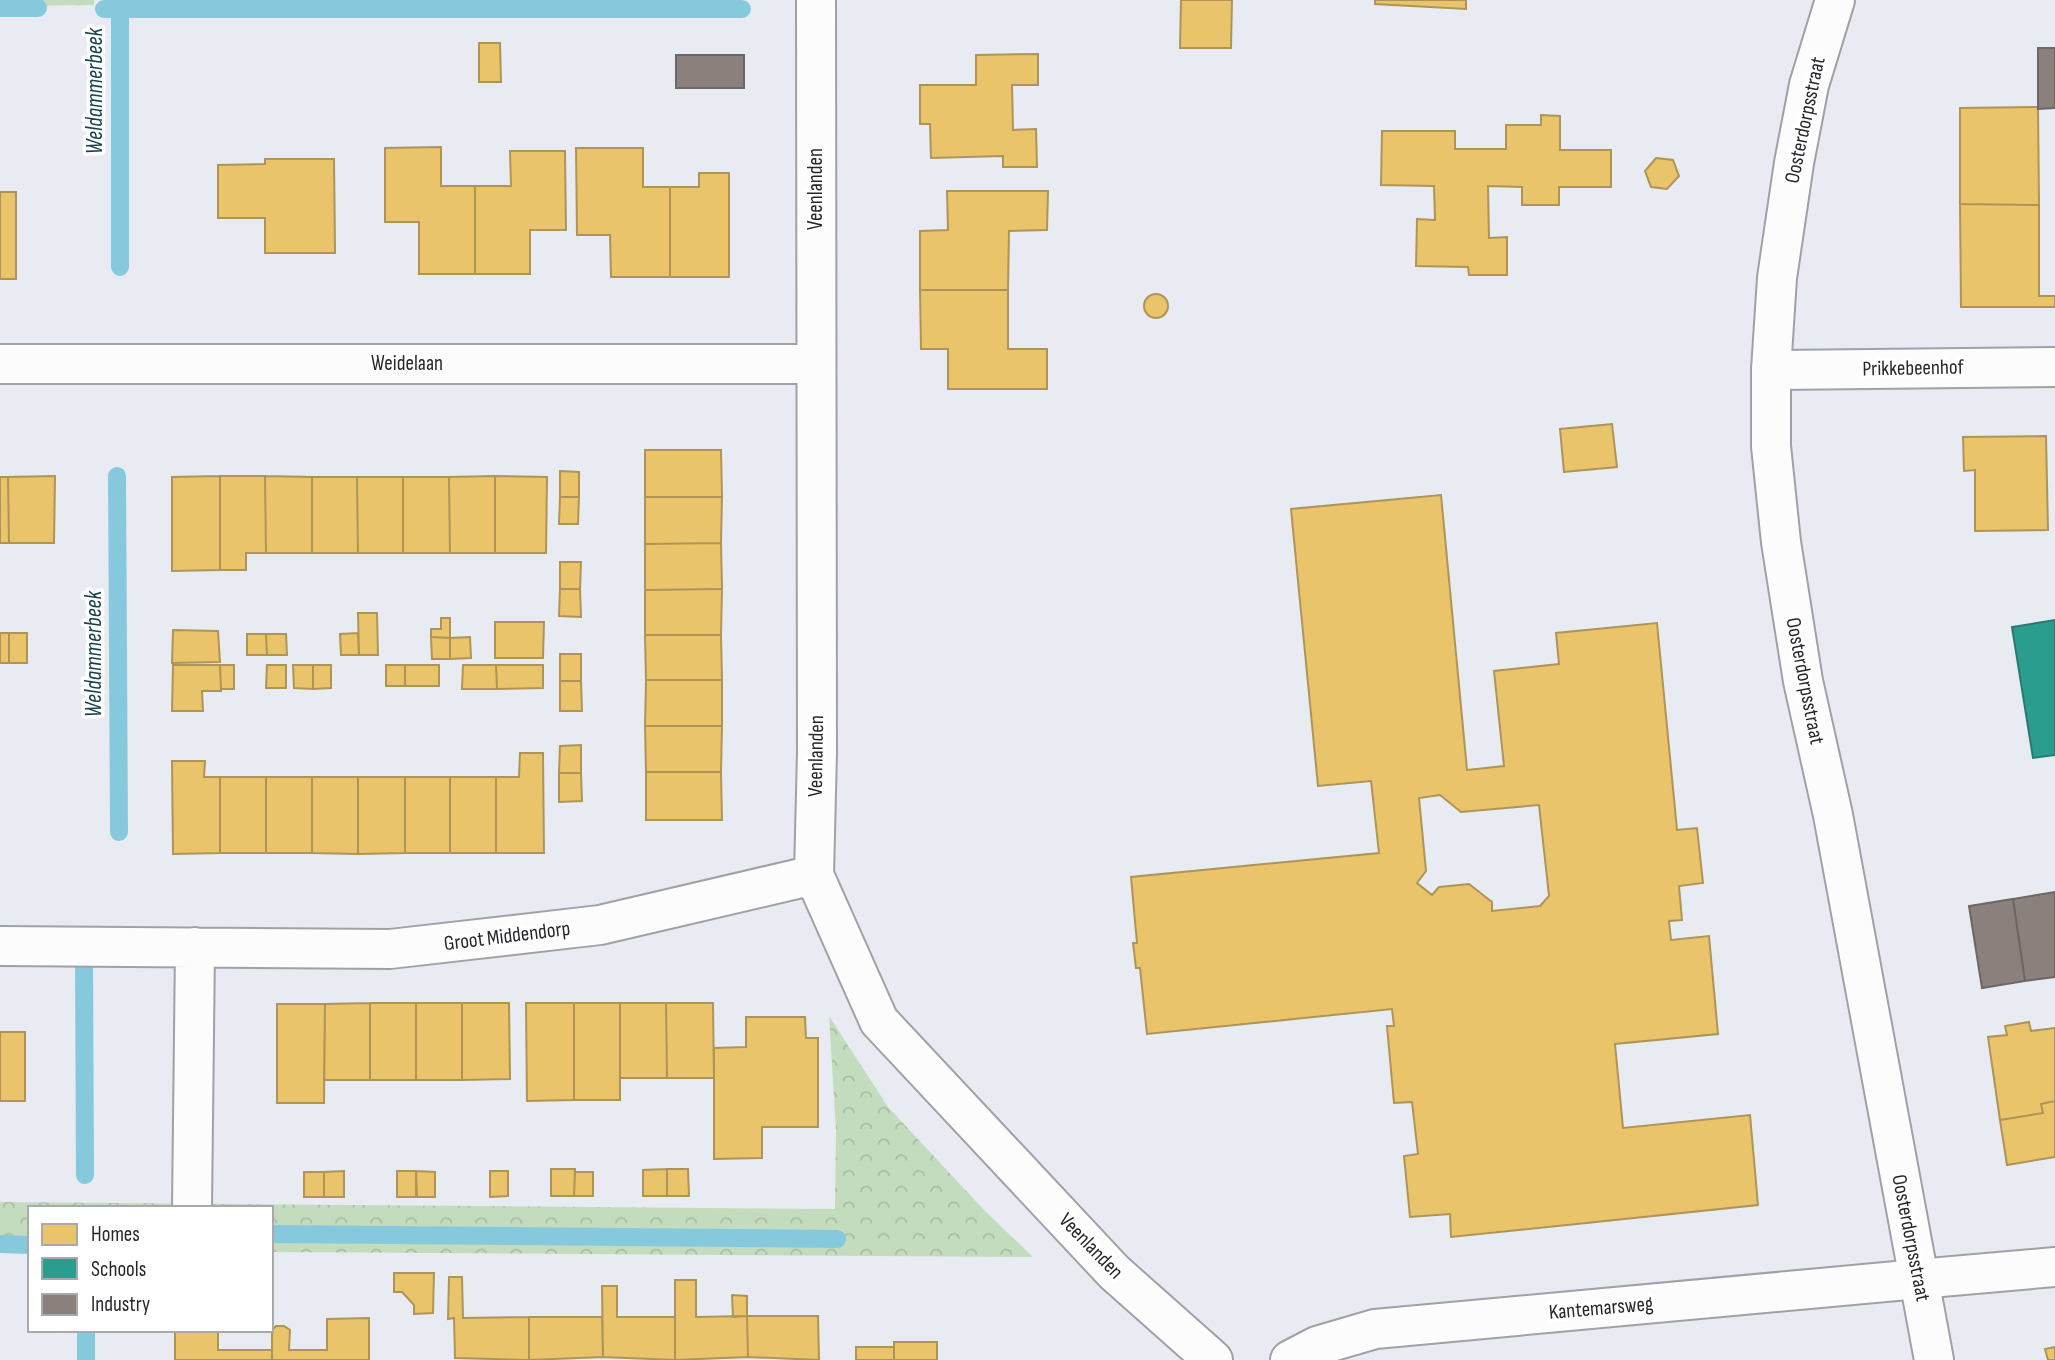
<svg xmlns="http://www.w3.org/2000/svg" width="2055" height="1360" font-family="'Sofia Sans Condensed',sans-serif">
<style>
.park{fill:url(#park-crowns)}
.homes{fill:#e9c46a;stroke:#ae9557;stroke-width:2;fill-rule:evenodd}
.schools{fill:#2a9d8f;stroke:#297a71;stroke-width:2}
.industry{fill:#8a817c;stroke:#6c6664;stroke-width:2}
.lines{fill:none;stroke-linecap:round;stroke-linejoin:round}
.stream{stroke:#87c9dc;stroke-width:18}
.street-casing{stroke:#9fa1a7;stroke-width:42}
.secondary-casing{stroke:#9fa1a7;stroke-width:42}
.street{stroke:#fcfcfd;stroke-width:38}
.secondary{stroke:#fcfcfd;stroke-width:38}
.labels{text-anchor:middle;dominant-baseline:central;stroke-width:7;stroke-linejoin:round;paint-order:stroke}
.street-label{font-size:21px;fill:#26272b;stroke:#fff}
.water-label{font-size:23px;font-style:italic;fill:#17414c;stroke:#fff}
</style>
<defs>
<pattern id="park-crowns" width="20" height="18" patternUnits="userSpaceOnUse" patternTransform="scale(1.75)"><rect width="20" height="18" fill="#c4dcbe"/><path d="M2 6a3 3 0 1 1 6 0M12 15a3 3 0 1 1 6 0" fill="none" stroke="#a8bda3"/></pattern>
</defs>
<rect width="100%" height="100%" fill="#e8ebf2"/>
<path class="park" d="M0 0H94V5L0 6Z
M829 1016 888 1107 985 1211 1033 1257 271 1252V1208H30V1250H0V1202L835 1209 836 1130Z"/>
<path class="homes" d="M1181 0H1232L1231 48H1180Z
M1375 0H1466V9L1375 4Z
M479 43H500L501 82H479Z
M1038 54V85H1012L1013 130 1036 129 1037 167H1003V156L931 158 930 124H920V85H976V55Z
M2038 107 2039 205 1960 204V108Z
M1541 115 1560 116V150H1611V187H1559V205H1522V187L1488 186 1489 238 1507 237V275H1469L1468 267 1416 266 1417 219 1435 220 1434 186 1381 185 1382 131H1455V149H1506V125H1541Z
M441 147V186H475V274H419V222H385V148Z
M576 148H643V187H670V277H611L610 235H577Z
M510 151H565L566 230H530V274H475V186H511Z
M1656 158 1673 160 1679 176 1667 189 1651 187 1645 171Z
M265 159H334L335 253H265V218H218V165L265 164Z
M699 173H729V277H670V187H699Z
M947 191H1048L1047 230 1009 231 1008 290H920V231L948 230Z
M0 192H16V279H0Z
M1960 204 2039 205V296H2055V307H1961Z
M920 290H1008V349H1047V389H948V349H921Z
M1144 306a12 12 0 1 1 24 0a12 12 0 1 1-24 0Z
M1612 424 1617 467 1564 472 1560 429Z
M2046 436 2048 530 1975 531V470L1964 471 1963 437Z
M645 450H721L722 497H645Z
M560 471 579 472V497H560Z
M55 476 54 543H9L8 477Z
M220 476V570L172 571V477Z
M220 476H265L266 553H246V570H220Z
M265 476 312 477V553H266Z
M495 476V553H450L449 477Z
M495 476 547 477 546 553H495Z
M0 477H8L9 543H0Z
M312 477H357L358 553H312Z
M357 477H403V553H358Z
M403 477H449L450 553H403Z
M1441 495 1467 770 1504 766 1494 671 1559 664 1556 633 1657 623 1677 830 1697 828 1703 883 1679 886 1682 920 1669 921 1671 940 1709 936 1718 1034 1615 1044 1623 1128 1750 1115 1758 1205 1451 1237 1450 1214 1410 1217 1404 1156 1418 1154 1412 1102 1394 1103 1387 1026H1394L1392 1009 1147 1034 1140 968H1136L1133 943H1137L1131 877 1379 853 1371 781 1318 786 1291 509ZM1440 795 1461 812 1539 805 1549 896 1540 906 1492 911V902L1469 884 1439 887 1432 895 1417 883 1426 871 1419 798Z
M560 497H579L578 524H559Z
M645 497H722L721 543 645 544Z
M721 543 722 589 645 590V544Z
M560 562H581L580 589H560Z
M560 589H580L581 617 559 616Z
M722 589 721 635H645V590Z
M358 613H377L378 655H359Z
M441 618H450V638L431 637V629H441Z
M495 622H544L543 658H495Z
M173 630 218 631 220 662 172 663Z
M0 633H9V663H0Z
M9 633H27V663H9Z
M358 633 359 655H341L340 634Z
M247 634H266L267 655H247Z
M266 634H286L287 655H267Z
M645 635H721L722 680H646Z
M431 637 450 638V659H432Z
M470 637 471 658 450 659V638Z
M560 654H581V681H560Z
M173 665H220L221 691H202L203 711H172Z
M220 665H234V689H221Z
M267 665H286V688H266Z
M293 665H313V689L294 688Z
M313 665H331V688L313 689Z
M386 665H405V686H386Z
M405 665H439V686H405Z
M463 665H496L497 689H462Z
M496 665H543V688L497 689Z
M646 680H722V726H645Z
M560 681H581L582 711H560Z
M645 726H722L721 772H646Z
M581 745V773H559L560 746Z
M520 753H543L544 853H496V777H519Z
M172 761H205L204 777H220V853L173 854Z
M646 772H721L722 820H646Z
M559 773H581L582 801 559 802Z
M220 777H266V853H220Z
M266 777H312V853H266Z
M312 777H358V854L312 853Z
M358 777H405V853L358 854Z
M405 777H450V853H405Z
M450 777H496V853H450Z
M370 1003V1080H324L325 1004Z
M370 1003H416V1080H370Z
M416 1003H462V1080H416Z
M462 1003H509L510 1079 462 1080Z
M526 1003H574V1100L527 1101Z
M574 1003H620V1100H574Z
M620 1003H666L667 1078H620Z
M666 1003H713L714 1078H667Z
M277 1004H325L324 1103H277Z
M746 1017H805L806 1038H818V1127H762V1158L714 1159V1048L746 1047Z
M2029 1022 2031 1031 2055 1028V1101L2041 1104 2043 1113 2000 1120 1988 1037 2007 1035 2005 1026Z
M0 1032H25V1101H0Z
M2055 1101V1157L2007 1165 2000 1120 2043 1113 2041 1104Z
M551 1169H575L574 1196H551Z
M667 1169V1196H643V1170Z
M667 1169H688L689 1196H667Z
M344 1171V1197H324V1172Z
M397 1171H416V1197H397Z
M416 1171 435 1172V1197H417Z
M490 1171H508V1196L490 1197Z
M304 1172H324V1197H304Z
M575 1172H593V1196H574Z
M394 1273H434L433 1313 414 1314V1305L402 1292H394Z
M449 1277H462L463 1318 529 1317V1360L455 1358 454 1318 448 1319Z
M675 1280H696V1317L747 1316 748 1357 675 1360Z
M602 1286H617V1317H675V1360L603 1357Z
M732 1295 747 1296V1316L733 1317Z
M747 1316H818L819 1360 748 1357Z
M529 1317H602L603 1357 529 1360Z
M369 1318V1360H272V1330L276 1326H284L290 1330 289 1350H327V1319Z
M175 1330H218V1350H272V1360H175Z
M894 1342H937V1360H894Z
M856 1347H894V1360H856Z
M2055 1347V1360H2048L2045 1349Z"/>
<path class="schools" d="M2055 620V755L2033 758 2012 627Z"/>
<path class="industry" d="M2038 48H2055V108L2038 109Z
M676 55H744V88H676Z
M2055 892V977L2025 981 2013 899Z
M2013 899 2025 981 1982 988 1969 906Z"/>
<g class="lines">
<path class="stream" d="M0 8H38
M104 9H742
M120 267V0
M117 476 119 832
M84 957 85 1175
M271 1234 837 1239
M0 1244 30 1245
M86 1360V1330"/>
<g class="street-casing">
<path id="street" d="M816 0 817 752 814 875 879 1021 1114 1272 1213 1360
M0 364H815
M1771 370 2055 367
M0 946 390 949 600 925 814 875
M192 1208 195 947
M1918 1279 2055 1267"/>
</g>
<g class="secondary-casing">
<path id="secondary" d="M1835 0 1809 85 1794 163 1777 278 1771 370V446L1781 542 1803 681 1833 815 1934 1360
M1290 1360 1317 1346 1375 1329 1918 1279"/>
</g>
<use href="#street" class="street"/>
<use href="#secondary" class="secondary"/>
</g>
<g class="labels">
<g class="street-label">
<text transform="translate(1805 120) rotate(-78)">Oosterdorpsstraat</text>
<text transform="translate(815 189) rotate(-90)">Veenlanden</text>
<text x="407" y="363">Weidelaan</text>
<text transform="translate(1913 368) rotate(-1)">Prikkebeenhof</text>
<text transform="translate(1805 681) rotate(79)">Oosterdorpsstraat</text>
<text transform="translate(816 756) rotate(-89)">Veenlanden</text>
<text transform="translate(507 936) rotate(-7)">Groot Middendorp</text>
<text transform="translate(1911 1238) rotate(79)">Oosterdorpsstraat</text>
<text transform="translate(1091 1246) rotate(46)">Veenlanden</text>
<text transform="translate(1601 1308) rotate(-5)">Kantemarsweg</text>
</g>
<g class="water-label">
<text transform="translate(95 91) rotate(-90)">Weldammerbeek</text>
<text transform="translate(94 654) rotate(-90)">Weldammerbeek</text>
</g>
</g>
<rect x="28" y="1206" width="245" height="126" fill="#ffffff" stroke="#a8a9aa" stroke-width="2"/>
<rect x="42" y="1224" width="35" height="21" fill="#e9c46a" stroke="#a8a9aa" stroke-width="2"/>
<text x="91" y="1241" font-size="21" fill="#26272b">Homes</text>
<rect x="42" y="1258" width="35" height="21" fill="#2a9d8f" stroke="#a8a9aa" stroke-width="2"/>
<text x="91" y="1276" font-size="21" fill="#26272b">Schools</text>
<rect x="42" y="1294" width="35" height="21" fill="#8a817c" stroke="#a8a9aa" stroke-width="2"/>
<text x="91" y="1311" font-size="21" fill="#26272b">Industry</text>
</svg>
